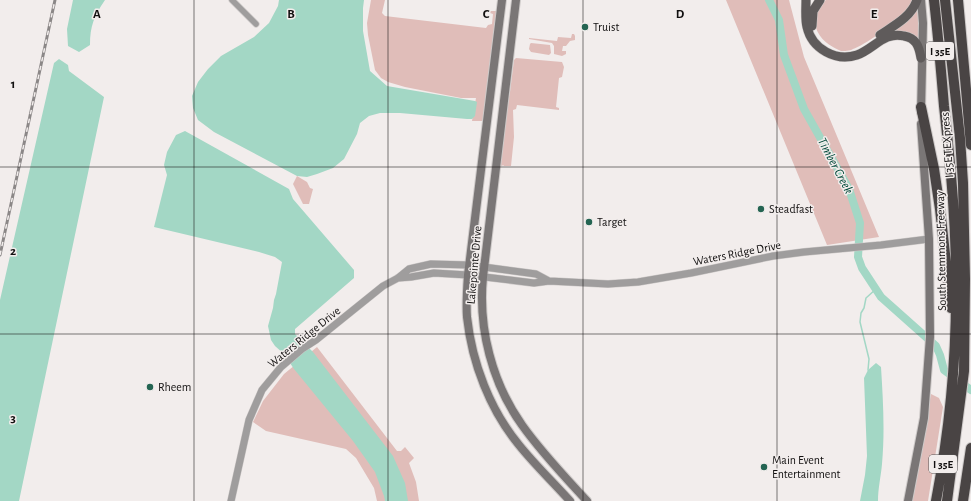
<svg xmlns="http://www.w3.org/2000/svg" width="971" height="501" font-family="'Alegreya Sans',sans-serif">
<style>
.green{fill:#e0bdb9}
.water{fill:#a3d7c5}
.lines{fill:none;stroke-linecap:round;stroke-linejoin:round}
.stream{stroke:#a3d7c5;stroke-width:1.5}
.river{stroke:#a3d7c5;stroke-width:8}
.minor-casing{stroke:#cecac9;stroke-width:7}
.tertiary-casing{stroke:#cecac9;stroke-width:8}
.secondary-casing{stroke:#cecac9;stroke-width:10}
.primary-casing{stroke:#cecac9;stroke-width:10}
.motorway-casing{stroke:#cecac9;stroke-width:12}
.minor{stroke:#9f9d9d;stroke-width:5.5}
.tertiary{stroke:#9f9d9d;stroke-width:7}
.secondary{stroke:#7a7676;stroke-width:8}
.primary{stroke:#5f5b5b;stroke-width:9}
.motorway{stroke:#494444;stroke-width:10}
.rail-casing{stroke:#8b8787;stroke-width:3}
.rail{stroke:#f2edec;stroke-width:1.5;stroke-dasharray:4.5;stroke-linecap:butt}
.grid{fill:none;stroke:#121010;stroke-width:1;stroke-opacity:0.55}
.poi-dot{fill:#246452;stroke:#f2edec;stroke-width:1.5}
.labels{text-anchor:middle;dominant-baseline:central;stroke-width:3;stroke-linejoin:round;paint-order:stroke}
.shield{fill:#f2edec;stroke:#555252;stroke-width:1}
.shield-label{font-size:11px;font-weight:bold;fill:#121010}
.poi-label{font-size:12px;fill:#121010;stroke:#f2edec;text-anchor:start}
.street-label{font-size:12px;fill:#121010;stroke:#f2edec}
.water-label{font-size:13px;font-style:italic;fill:#004939;stroke:#f2edec}
.grid-label{font-size:13px;text-anchor:middle;font-weight:bold;fill:#121010;stroke:#f2edec;stroke-width:3;stroke-linejoin:round;paint-order:stroke}
</style>
<rect width="100%" height="100%" fill="#f2edec"/>
<path class="green" d="M371 0H385L382 13 385 16 486 28 488 25 492 24 493 14 490 13V11H496L497 13 484 121H472L476 98H461L405 87 388 82 381 78 375 70 368 35 367 23Z
M726 0H789L804 57 879 237 827 245Z
M826 0H914C910 5 907 10 903 15 896 23 863 46 853 49 850 51 844 51 841 51 838 50 835 48 833 47 814 37 807 14 826 0Z
M917 7 919 11V40L890 34Z
M572 34H574L575 36V40L570 41 566 46H563L562 51H566V54L562 56 554 54V46L552 43 529 39V38L557 41 558 37 571 38Z
M531 43 550 45 551 53 549 55 531 52 529 49 530 44Z
M516 58 562 62 564 67 562 77 559 78 556 107 559 108V110L517 105 516 109 513 110 514 137 511 166H504L503 165 502 166 500 165 508 101 510 92 514 60Z
M297 176 307 182 310 188 313 189 309 204H303L293 184Z
M317 347 397 451H401L405 447 414 458 409 463 416 482 419 501H377L374 488 356 458 346 449 266 431 253 422 263 401 284 374Z
M931 394 939 398 943 407 928 501H910Z"/>
<path class="water" d="M73 0H105C94 16 90 26 90 45L79 52 68 46 67 29Z
M279 0H364L363 8V31L370 71 387 86 475 101 477 102 475 116 472 119H467L400 113H380L369 116 360 123 357 134 344 159 333 168 317 174 307 177 297 176 214 132 198 120 193 108 192 96 198 82 208 69 221 56 254 37 269 23 278 6Z
M59 59 68 65 69 71 104 97 19 501H0V300L54 63Z
M185 131 289 189 293 199 354 270V278L295 329V334L313 352 393 456 405 483 408 501H385L384 496 375 472 353 441 294 369 284 354 275 346 271 340 268 326 273 308 274 300 276 294 282 262 275 257 259 252 154 227 167 175 164 165 167 152 176 135Z
M876 363 881 367C883 399 885 431 882 464 881 476 878 488 878 501H860L865 475 867 456 864 378 868 370Z"/>
<g class="lines">
<path class="stream" d="M868 370 869 359 860 322 861 313 864 308 866 298 876 289"/>
<path class="river" d="M769 0 779 20 784 55 804 109 849 189 860 223 858 257 862 268 881 297 936 346 940 355 944 370 971 390"/>
<g class="minor-casing">
<path id="minor" d="M232 0 256 24"/>
</g>
<g class="tertiary-casing">
<path id="tertiary" d="M398 278 411 277 434 273 468 275 534 283 549 281 608 284 638 282 691 273 773 256 804 252 881 245 929 239
M231 501 249 420 262 390 281 367 302 349 316 340 383 286 398 278 409 269 431 264 469 265 536 274 549 281"/>
</g>
<g class="secondary-casing">
<path id="secondary" d="M502 0 468 275C467 289 466 304 467 317 472 363 490 410 519 445 535 465 553 482 570 501
M516 0 483 277C478 328 492 383 522 425 541 452 565 477 587 501
M921 112 923 23 921 0
M908 501 924 418 930 337 929 239 921 124"/>
</g>
<g class="primary-casing">
<path id="primary" d="M806 0C806 9 805 19 807 27 812 49 836 62 857 55 874 49 884 31 904 36 916 38 919 46 921 58
M812 26 813 11 820 0
M880 35C895 25 911 17 917 0"/>
</g>
<g class="motorway-casing">
<path id="motorway" d="M934 0C938 35 941 70 944 106 951 169 957 232 956 296 956 365 949 433 936 501
M945 0 960 138 963 183 965 279 964 371 947 501
M958 0 971 145
M921 107 934 169 940 209 951 308
M963 501 971 448"/>
</g>
<use href="#minor" class="minor"/>
<use href="#tertiary" class="tertiary"/>
<use href="#secondary" class="secondary"/>
<use href="#primary" class="primary"/>
<use href="#motorway" class="motorway"/>
<g class="rail-casing">
<path id="rail" d="M0 255 55 0"/>
</g>
<use href="#rail" class="rail"/>
</g>
<path class="grid" d="M194 0V501M388 0V501M583 0V501M777 0V501M0 167H971M0 334H971"/>
<g class="poi-dot">
<circle cx="585" cy="27" r="4"/>
<circle cx="761" cy="209" r="4"/>
<circle cx="589" cy="222" r="4"/>
<circle cx="150" cy="387" r="4"/>
<circle cx="764" cy="467" r="4"/>
</g>
<g class="labels">
<g class="shield">
<rect x="926" y="42" width="28" height="18" rx="3"/>
<rect x="929" y="455" width="28" height="18" rx="3"/>
</g>
<g class="shield-label">
<text x="940" y="51">I 35E</text>
<text x="943" y="464">I 35E</text>
</g>
<g class="poi-label">
<text x="593" y="27">Truist</text>
<text x="769" y="209">Steadfast</text>
<text x="597" y="222">Target</text>
<text x="158" y="387">Rheem</text>
<text x="772" y="460">Main Event<tspan x="772" dy="14">Entertainment</tspan></text>
</g>
<g class="street-label">
<text transform="translate(947 145) rotate(-94)">I 35E TEXpress</text>
<text transform="translate(941 251) rotate(-91)">South Stemmons Freeway</text>
<text transform="translate(737 253) rotate(-11)">Waters Ridge Drive</text>
<text transform="translate(474 265) rotate(-85)">Lakepointe Drive</text>
<text transform="translate(304 337) rotate(-39)">Waters Ridge Drive</text>
</g>
<g class="water-label">
<text transform="translate(835 166) rotate(62)">Timber Creek</text>
</g>
</g>
<g class="grid-label">
<text x="97" y="18">A</text>
<text x="291" y="18">B</text>
<text x="486" y="18">C</text>
<text x="680" y="18">D</text>
<text x="874" y="18">E</text>
<text x="13" y="88">1</text>
<text x="13" y="255">2</text>
<text x="13" y="422">3</text>
</g>
</svg>
